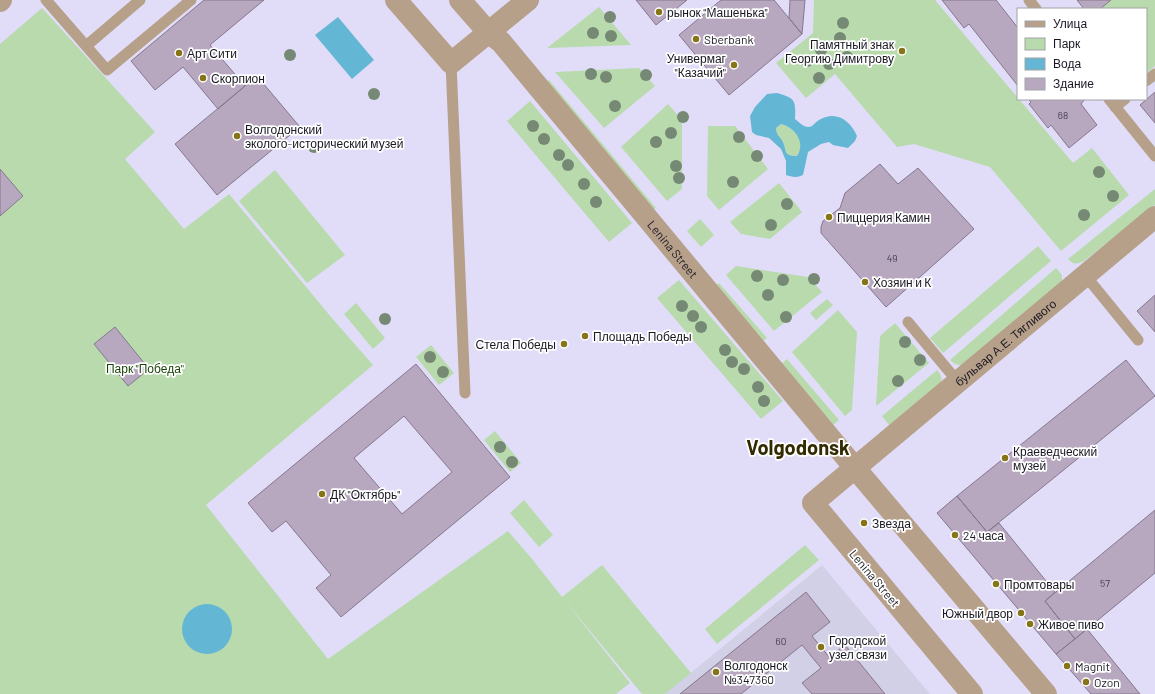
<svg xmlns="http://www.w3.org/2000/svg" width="1155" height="694" font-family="Barlow,sans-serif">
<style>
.commercial{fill:#d2d0e6}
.green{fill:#b8daad}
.water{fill:#64b7d4;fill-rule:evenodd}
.building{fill:#b7a8c0;stroke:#85778e;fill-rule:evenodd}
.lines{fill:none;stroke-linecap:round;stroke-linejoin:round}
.service{stroke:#b7a08a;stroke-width:11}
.minor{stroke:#b7a08a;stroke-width:22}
.tree{fill:#758975}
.poi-dot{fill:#857518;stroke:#fff;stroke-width:1.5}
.labels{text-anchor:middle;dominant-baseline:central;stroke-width:3.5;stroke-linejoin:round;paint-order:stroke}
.number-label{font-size:10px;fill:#403b49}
.poi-label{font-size:12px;fill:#191721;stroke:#fff;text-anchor:start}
.street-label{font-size:12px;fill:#191721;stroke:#fff}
.park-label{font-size:12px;fill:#1c4409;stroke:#fff}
.town-label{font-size:20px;font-weight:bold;fill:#322a00;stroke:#fff}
</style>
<rect width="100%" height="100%" fill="#e1ddf9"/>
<path class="commercial" d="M822 565 930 694H665Z"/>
<path class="green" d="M814 0H935L1073 163 1092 148 1129 195 1061 251 990 167 914 144 897 147 835 74 806 98 776 63 813 33Z
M1111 0H1155V66L1146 74V9H1100Z
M599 7 631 45 547 48Z
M42 8 155 132 125 159 184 229 229 194 331 317 373 365 206 505 328 659 508 531 532 559 630 683 616 694H0V44Z
M639 68 655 86 604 128 555 72Z
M549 80 656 208 652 211 543 85Z
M530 101 632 223 609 242 507 121Z
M668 104 682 120V189L667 201 621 147Z
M781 124C795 127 807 143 797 156 783 156 787 151 783 142 780 136 776 135 776 128Z
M708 126H735L768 169 719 210 707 196Z
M275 170 345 255 307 283 239 201Z
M779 183 802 212 770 239 741 234 730 222Z
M1155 189V205L1084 261C1077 264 1074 265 1068 259Z
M700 219 714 235 701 247 687 231Z
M1038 246 1051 261 943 353 930 338Z
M736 266 808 277 822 292 774 331 726 275Z
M1056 268 1062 275V282L966 364C959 366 955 365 950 360Z
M679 280 783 401 761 419 657 298Z
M719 283 767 338 762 342 715 287Z
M827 299 833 305 816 320 810 313Z
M356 303 385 338 373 349 344 314Z
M838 310 857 332 852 410 845 416 792 352Z
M895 323 929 363 876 406 880 336Z
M431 345 454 373 439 385 416 357Z
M787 359 839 420 833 425 781 364Z
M937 370C941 375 943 378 940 384L889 425 882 416Z
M495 431 521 463 510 472 484 440Z
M524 500 553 535 539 547 510 513Z
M805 545 819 560 717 644 705 629Z
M602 565 691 673 665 694H642L562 597Z"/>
<path class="water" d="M338 17 374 60 352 79 315 35Z
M777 93C795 98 796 100 795 119 799 122 803 127 809 127 813 127 815 122 819 120 836 110 850 120 857 136L855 141 848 148 833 145 829 142 821 144 808 152 803 175C797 178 792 177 786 175V161L781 149 769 138 756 135 752 132 750 116 755 107 767 94ZM781 124C795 127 806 143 797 156 783 156 787 151 783 142 780 136 776 135 776 128Z
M182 629a25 25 0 1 1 50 0a25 25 0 1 1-50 0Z"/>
<path class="building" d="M204 0H264L210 45 245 86 218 109 183 67 155 90 131 61Z
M636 0H687L656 25Z
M721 0H774L802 34 729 95 679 35Z
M790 0H805L802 34 789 18Z
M942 0H996L1018 28V86L969 24 964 28Z
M1077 0H1111L1100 9H1084Z
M257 76 300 127 217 195 175 144Z
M1155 92V123L1140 105Z
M1028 99H1085L1081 104 1097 125 1069 148 1051 125 1048 128 1029 104 1031 102Z
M880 164 898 184 918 168 974 229 886 307 821 233V227L823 221 840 208 845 193Z
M0 169 23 196 0 216Z
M1155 295V332L1137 311Z
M115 327 149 369 128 386 94 344Z
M1126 360 1155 396 987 532 957 496Z
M416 364 510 477 341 617 316 588 331 575 286 521 272 532 248 503ZM404 416 452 472 402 514 354 458Z
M957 496 987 532 999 523 1055 592 1045 601 1075 639 1056 654 937 513Z
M1155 510V573L1075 639 1045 601Z
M806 592 830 622 812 636 829 657 845 645 885 694H812L802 683 821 668 802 645 741 694H680Z
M1087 629 1140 694H1091L1056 654Z"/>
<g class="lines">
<path class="service" d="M46 0 107 70 191 0
M1029 0 1036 9
M86 46 140 0
M451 63 465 393
M1146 81 1155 74
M1109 99 1155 156
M1115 107 1125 99
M1085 275 1138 340
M908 322 958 382"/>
<g class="minor">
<path d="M396 0 451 63 528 0"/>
<path id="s1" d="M460 0 488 32 501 42 855 468 1046 694"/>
<path d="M0 1 1 0"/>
<path id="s2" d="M972 694 813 503 1155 217"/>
</g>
</g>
<g class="tree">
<circle cx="610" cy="17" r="6"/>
<circle cx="843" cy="23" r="6"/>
<circle cx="593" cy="33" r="6"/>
<circle cx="611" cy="36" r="6"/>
<circle cx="840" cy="38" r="6"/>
<circle cx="821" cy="50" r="6"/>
<circle cx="290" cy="55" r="6"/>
<circle cx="847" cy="57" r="6"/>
<circle cx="807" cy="61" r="6"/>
<circle cx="829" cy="64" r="6"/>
<circle cx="591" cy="74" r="6"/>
<circle cx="646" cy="75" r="6"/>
<circle cx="606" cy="77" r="6"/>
<circle cx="819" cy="78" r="6"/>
<circle cx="374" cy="94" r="6"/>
<circle cx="615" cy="106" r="6"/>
<circle cx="683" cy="117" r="6"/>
<circle cx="533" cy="126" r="6"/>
<circle cx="671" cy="133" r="6"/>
<circle cx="739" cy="137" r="6"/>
<circle cx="544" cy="139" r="6"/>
<circle cx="656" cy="142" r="6"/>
<circle cx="314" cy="147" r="6"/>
<circle cx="559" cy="155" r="6"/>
<circle cx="757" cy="156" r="6"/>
<circle cx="568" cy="165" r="6"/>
<circle cx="676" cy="166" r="6"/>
<circle cx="1099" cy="172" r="6"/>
<circle cx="679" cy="178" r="6"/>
<circle cx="733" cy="182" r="6"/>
<circle cx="584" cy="184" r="6"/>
<circle cx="1113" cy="196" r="6"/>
<circle cx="596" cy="202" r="6"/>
<circle cx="787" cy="204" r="6"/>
<circle cx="1084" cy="215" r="6"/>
<circle cx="771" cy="225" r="6"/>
<circle cx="757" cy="276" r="6"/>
<circle cx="814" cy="279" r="6"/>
<circle cx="783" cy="280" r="6"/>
<circle cx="768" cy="295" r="6"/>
<circle cx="682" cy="306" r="6"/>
<circle cx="693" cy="316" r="6"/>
<circle cx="786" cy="317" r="6"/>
<circle cx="385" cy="319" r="6"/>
<circle cx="701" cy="327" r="6"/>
<circle cx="905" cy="342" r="6"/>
<circle cx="725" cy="350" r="6"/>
<circle cx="430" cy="357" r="6"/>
<circle cx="920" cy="360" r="6"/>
<circle cx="732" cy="362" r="6"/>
<circle cx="744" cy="369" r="6"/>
<circle cx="443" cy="372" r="6"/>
<circle cx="898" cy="381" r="6"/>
<circle cx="758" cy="387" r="6"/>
<circle cx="764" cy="401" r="6"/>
<circle cx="500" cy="447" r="6"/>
<circle cx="512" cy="462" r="6"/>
</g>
<g class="poi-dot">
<circle cx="659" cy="12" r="4"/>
<circle cx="696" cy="39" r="4"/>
<circle cx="902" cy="51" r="4"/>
<circle cx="179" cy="53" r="4"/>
<circle cx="734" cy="65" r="4"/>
<circle cx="203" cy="78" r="4"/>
<circle cx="237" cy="136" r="4"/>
<circle cx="829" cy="217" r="4"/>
<circle cx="865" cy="282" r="4"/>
<circle cx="585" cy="336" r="4"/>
<circle cx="564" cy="344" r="4"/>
<circle cx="1005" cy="458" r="4"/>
<circle cx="322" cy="494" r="4"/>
<circle cx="864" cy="523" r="4"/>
<circle cx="955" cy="535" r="4"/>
<circle cx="996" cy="584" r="4"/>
<circle cx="1021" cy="613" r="4"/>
<circle cx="1030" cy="624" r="4"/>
<circle cx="821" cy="647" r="4"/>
<circle cx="1067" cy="666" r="4"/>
<circle cx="716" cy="672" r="4"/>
<circle cx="1086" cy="682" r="4"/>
</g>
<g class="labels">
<g class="number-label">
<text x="1063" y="115">68</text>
<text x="892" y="258">49</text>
<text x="1105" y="583">57</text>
<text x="781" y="641">60</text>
</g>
<g class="poi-label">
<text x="667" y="12">рынок "Машенька"</text>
<text x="704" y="39">Sberbank</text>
<text x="894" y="44" text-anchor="end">Памятный знак<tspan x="894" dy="14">Георгию Димитрову</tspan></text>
<text x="187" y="53">Арт Сити</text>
<text x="726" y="58" text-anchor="end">Универмаг<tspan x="726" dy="14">"Казачий"</tspan></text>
<text x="211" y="78">Скорпион</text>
<text x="245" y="129">Волгодонский<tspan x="245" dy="14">эколого-исторический музей</tspan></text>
<text x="837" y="217">Пиццерия Камин</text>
<text x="873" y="282">Хозяин и К</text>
<text x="593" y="336">Площадь Победы</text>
<text x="556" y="344" text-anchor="end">Стела Победы</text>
<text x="1013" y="451">Краеведческий<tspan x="1013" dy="14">музей</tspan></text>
<text x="330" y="494">ДК "Октябрь"</text>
<text x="872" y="523">Звезда</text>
<text x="963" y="535">24 часа</text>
<text x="1004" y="584">Промтовары</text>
<text x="1013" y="613" text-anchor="end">Южный двор</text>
<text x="1038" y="624">Живое пиво</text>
<text x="829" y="640">Городской<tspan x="829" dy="14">узел связи</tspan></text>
<text x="724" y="665">Волгодонск<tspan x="724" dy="14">№347360</tspan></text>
<text x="1075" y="666">Magnit</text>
<text x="1094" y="682">Ozon</text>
</g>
<g class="street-label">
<text stroke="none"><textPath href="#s1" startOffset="328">Lenina Street</textPath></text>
<text stroke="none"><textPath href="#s2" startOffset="499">бульвар А.Е. Тягливого</textPath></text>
<text transform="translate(875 578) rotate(50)">Lenina Street</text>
</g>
<g class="park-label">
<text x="145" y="368">Парк "Победа"</text>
</g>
<g class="town-label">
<text x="798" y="447">Volgodonsk</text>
</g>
</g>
<rect x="1017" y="8" width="130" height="92" fill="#ffffff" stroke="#a3a2a6"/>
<rect x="1025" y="21" width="20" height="6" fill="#b7a08a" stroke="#a3a2a6"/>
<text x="1053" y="28" font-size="12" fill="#191721">Улица</text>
<rect x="1025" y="38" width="20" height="12" fill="#b8daad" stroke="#a3a2a6"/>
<text x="1053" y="48" font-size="12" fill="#191721">Парк</text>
<rect x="1025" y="58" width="20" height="12" fill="#64b7d4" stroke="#a3a2a6"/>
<text x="1053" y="68" font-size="12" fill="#191721">Вода</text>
<rect x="1025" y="78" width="20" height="12" fill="#b7a8c0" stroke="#a3a2a6"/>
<text x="1053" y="88" font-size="12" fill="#191721">Здание</text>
</svg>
